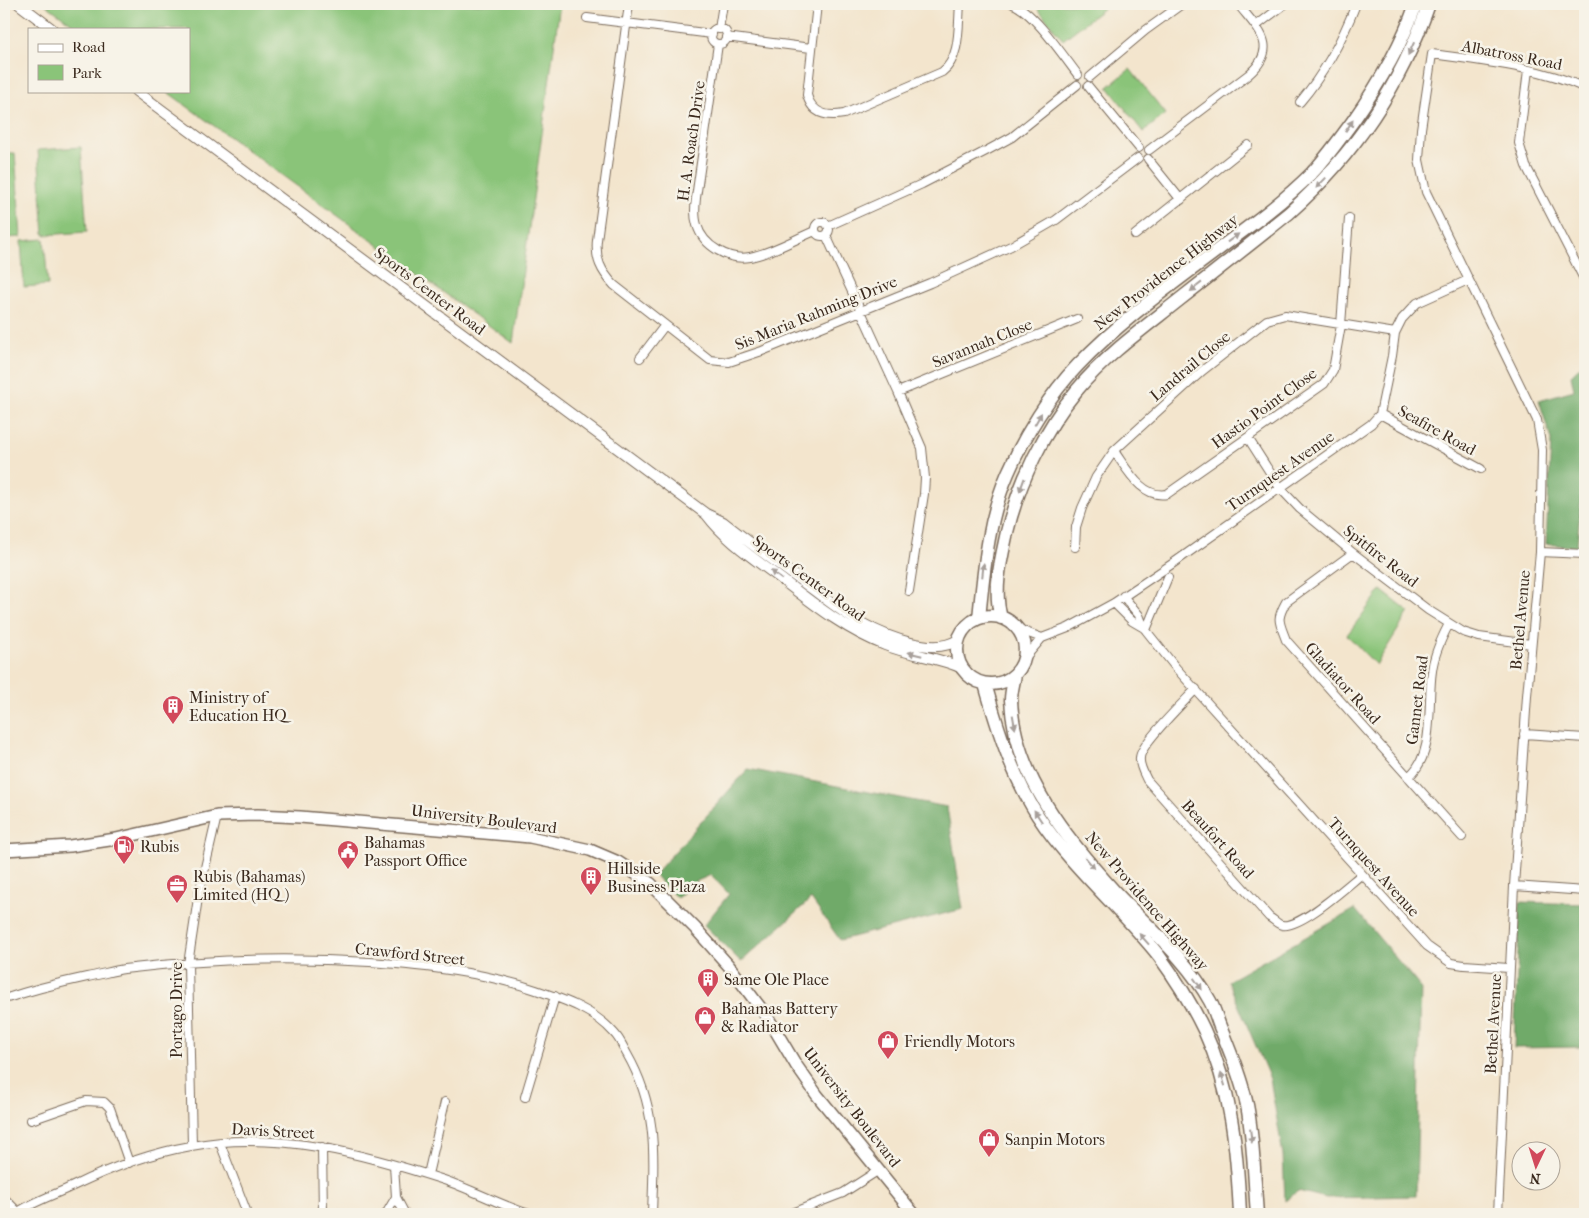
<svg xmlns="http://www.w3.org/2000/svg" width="1589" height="1218" font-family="'IM FELL French Canon',serif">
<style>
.green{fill:#8ac479;stroke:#62774c}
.forest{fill:#6faa69;stroke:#556a44}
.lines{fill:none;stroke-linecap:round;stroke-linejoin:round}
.minor-casing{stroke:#7b6b5b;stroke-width:10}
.secondary-casing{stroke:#7b6b5b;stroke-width:12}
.primary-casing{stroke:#7b6b5b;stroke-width:14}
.trunk-casing{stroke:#7b6b5b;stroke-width:15}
.minor{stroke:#fff;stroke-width:8}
.secondary{stroke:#fff;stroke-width:10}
.primary{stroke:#fff;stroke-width:11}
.trunk{stroke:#fff;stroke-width:12}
.oneway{fill:#a79f9a}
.labels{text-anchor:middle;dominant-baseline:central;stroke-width:5;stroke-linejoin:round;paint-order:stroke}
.street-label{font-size:16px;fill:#3b2a1e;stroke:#f7f3e8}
.poi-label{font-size:16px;fill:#3b2a1e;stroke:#f7f3e8;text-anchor:start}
</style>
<rect width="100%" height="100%" fill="#f7f3e8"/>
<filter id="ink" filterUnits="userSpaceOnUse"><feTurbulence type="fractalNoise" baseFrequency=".02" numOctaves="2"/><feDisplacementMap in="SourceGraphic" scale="10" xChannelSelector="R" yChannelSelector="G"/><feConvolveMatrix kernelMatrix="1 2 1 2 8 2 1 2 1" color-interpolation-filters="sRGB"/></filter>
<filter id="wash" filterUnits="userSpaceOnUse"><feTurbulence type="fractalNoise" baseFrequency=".0096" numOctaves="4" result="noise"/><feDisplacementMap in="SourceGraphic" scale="20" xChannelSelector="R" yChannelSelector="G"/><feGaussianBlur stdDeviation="1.12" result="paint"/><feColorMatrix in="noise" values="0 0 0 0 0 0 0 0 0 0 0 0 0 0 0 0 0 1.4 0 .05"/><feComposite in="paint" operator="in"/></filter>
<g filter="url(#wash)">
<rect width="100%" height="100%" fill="#f3e5cd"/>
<path class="green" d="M45 4H560L513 343 166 91H189V29H79Z
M1034 4H1109L1063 40Z
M1130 69 1166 114 1143 132 1108 87Z
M81 147 87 232 44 235 38 150Z
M4 153H15L21 237 4 238Z
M44 239 48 285 24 287 21 241Z
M1381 590 1409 612 1376 665 1347 635Z"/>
<path class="forest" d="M1585 362V475H1583L1577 547 1546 544 1551 440 1539 400 1574 390 1571 375Z
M748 769 947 807 963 909 840 940 811 899 741 962 704 925 729 894 711 875 697 881 677 898 654 875Z
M1520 902 1585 904V1047L1514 1048Z
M1355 909 1421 988 1416 1196 1326 1198 1298 1191 1285 1201 1283 1155 1270 1079 1228 981Z"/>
</g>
<g filter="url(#ink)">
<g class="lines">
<g class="minor-casing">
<path id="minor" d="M629 4 597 240C595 259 601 271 614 285L710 360 729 362 762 351 930 283 1011 246 1056 220 1138 158
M817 4 807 95C812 114 827 117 844 114L942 72C961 58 958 26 960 4
M1013 4C1034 12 1064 57 1078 75
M587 18 712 34
M1256 26 1285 4
M711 36a8 8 0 1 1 16 0a8 8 0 1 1-16 0Z
M719 29 723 4
M726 37 811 48
M718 44 696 198C695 207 694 216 697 225 703 246 729 261 750 257 772 253 795 239 815 231
M1528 70 1519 143 1526 166 1585 281
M1090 77 1146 30 1182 4
M1088 86 1139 148
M1300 102C1323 75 1343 38 1356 4
M1149 150 1248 75C1281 47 1258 30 1238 4
M1148 159 1181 200
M815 229a7 7 0 1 1 14 0a7 7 0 1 1-14 0Z
M828 226 922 184 988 150 1012 137 1077 85
M826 235 898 392 922 448 925 478 924 494 909 591
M1135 235 1248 145
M640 358 665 325
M898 392 1077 319
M1380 414 1481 469
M1248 438 1280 488 1300 509 1353 553 1428 610 1463 632 1479 637 1531 644
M1114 451C1127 469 1142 499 1167 494L1324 384 1333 370 1341 325 1349 218
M1075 547 1076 527 1082 508 1096 477 1114 451 1202 371 1267 320 1285 315 1395 333
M1540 552 1585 554
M1353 553 1286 602C1276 620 1279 621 1286 640L1462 837
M1123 596 1139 615 1144 628
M1114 603 1132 621 1144 628 1176 668 1427 946 1451 963 1464 965 1509 968
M1015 626 1023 631 1042 638
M1146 630 1168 577
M1024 659 1042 638 1068 628 1114 603 1172 564 1371 424 1380 414 1392 356 1395 333 1402 319 1417 303 1468 280
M1196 689C1184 702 1140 744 1140 758 1139 765 1144 774 1147 780L1269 917C1273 919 1278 925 1282 925 1300 929 1347 886 1362 874
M1524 734 1585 738
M1408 777C1436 756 1427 703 1432 671 1434 654 1441 639 1449 624
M1514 886 1585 891
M4 999C31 990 59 983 87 977 99 975 112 971 124 969 205 959 288 957 370 962 427 966 482 972 536 990 565 1000 594 1010 614 1033 620 1039 623 1047 627 1054 658 1108 654 1155 652 1214
M525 1097 555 996
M31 1120 86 1101 104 1102 110 1108 129 1163
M220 1143 247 1213
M192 1145 188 964 198 898 217 816
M322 1147 323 1214
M394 1165 396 1197 405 1214
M425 1174 429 1170 445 1102
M4 1198 20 1214
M15 1214C32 1202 54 1195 73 1186 110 1168 151 1153 191 1146 277 1130 364 1154 444 1180 473 1190 500 1205 529 1214
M386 1214 396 1197
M789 1214 843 1193 879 1170
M1498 1214 1514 886 1527 696 1540 552 1542 450 1537 420 1426 192 1419 160 1421 129 1432 54C1481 61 1540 67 1585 88"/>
</g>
<g class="secondary-casing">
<path id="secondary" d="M19 4 52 29
M136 91 706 514 723 522C751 544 779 564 807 585 825 598 843 613 863 624 887 637 933 656 958 640
M707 515C725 539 752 557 776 575 810 601 845 630 885 645 910 655 938 657 962 668"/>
</g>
<g class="primary-casing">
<path id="primary" d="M4 850 70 846 116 839 217 816 258 815 300 817 530 837 590 850 618 862 650 883 695 928 729 966 768 1018 796 1065 817 1095 914 1214"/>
</g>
<g class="trunk-casing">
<path id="trunk" d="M957 650a34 34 0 1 1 68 0a34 34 0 1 1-68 0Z
M979 618C984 569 988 519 1008 473 1024 436 1050 394 1078 365 1121 320 1174 283 1224 245 1254 223 1285 200 1312 173 1327 157 1340 139 1353 121 1379 84 1401 47 1416 4
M1001 618C993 590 1001 560 1007 532 1019 482 1044 430 1077 390 1106 355 1144 328 1179 300 1216 271 1253 242 1289 213 1353 156 1401 85 1429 4
M1015 674C1014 682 1011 691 1011 700 1014 775 1067 840 1116 893 1148 927 1187 959 1210 1001 1215 1010 1217 1020 1221 1029 1231 1054 1241 1078 1247 1105 1254 1141 1254 1178 1257 1214
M985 684C998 730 1012 775 1038 816 1072 868 1121 908 1159 956 1176 979 1192 1005 1204 1030 1232 1090 1237 1150 1240 1214"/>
</g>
<use href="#minor" class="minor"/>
<use href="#secondary" class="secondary"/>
<use href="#primary" class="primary"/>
<use href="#trunk" class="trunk"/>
</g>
<defs><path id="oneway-solid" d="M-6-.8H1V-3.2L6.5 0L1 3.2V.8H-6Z" transform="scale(1.25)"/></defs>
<g class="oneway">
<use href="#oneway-solid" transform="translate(1411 49) rotate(115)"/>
<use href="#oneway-solid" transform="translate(1349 126) rotate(-56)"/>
<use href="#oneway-solid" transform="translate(1321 183) rotate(134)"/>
<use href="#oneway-solid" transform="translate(1233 238) rotate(-36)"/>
<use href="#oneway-solid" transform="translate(1196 287) rotate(142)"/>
<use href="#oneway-solid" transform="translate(1038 419) rotate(-61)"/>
<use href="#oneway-solid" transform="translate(1022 485) rotate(110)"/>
<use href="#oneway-solid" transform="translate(983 570) rotate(-84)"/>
<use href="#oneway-solid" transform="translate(776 575) rotate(-143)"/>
<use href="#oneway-solid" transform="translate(915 654) rotate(-166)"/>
<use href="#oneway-solid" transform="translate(1014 722) rotate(80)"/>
<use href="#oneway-solid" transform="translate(1038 816) rotate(-123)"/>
<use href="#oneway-solid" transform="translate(1090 863) rotate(50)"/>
<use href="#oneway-solid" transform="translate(1144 939) rotate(-132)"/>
<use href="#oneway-solid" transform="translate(1198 984) rotate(55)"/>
<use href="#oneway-solid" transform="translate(1223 1079) rotate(-107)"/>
<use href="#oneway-solid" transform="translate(1251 1136) rotate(83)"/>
</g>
</g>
<defs>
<g id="building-pin" transform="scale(1.125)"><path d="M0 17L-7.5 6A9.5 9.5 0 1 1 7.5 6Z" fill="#d1495b" stroke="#f7f3e8"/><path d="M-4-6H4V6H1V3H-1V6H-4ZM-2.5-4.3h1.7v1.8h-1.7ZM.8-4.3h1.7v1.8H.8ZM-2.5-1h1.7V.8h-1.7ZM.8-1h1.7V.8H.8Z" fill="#fff"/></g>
<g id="fuel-pin" transform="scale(1.125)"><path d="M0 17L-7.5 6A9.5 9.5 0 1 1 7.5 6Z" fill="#d1495b" stroke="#f7f3e8"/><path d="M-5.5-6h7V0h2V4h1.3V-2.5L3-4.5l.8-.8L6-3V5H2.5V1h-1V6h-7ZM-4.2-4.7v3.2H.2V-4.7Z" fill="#fff"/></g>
<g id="civic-pin" transform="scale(1.125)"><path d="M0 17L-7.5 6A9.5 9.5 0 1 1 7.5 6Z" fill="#d1495b" stroke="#f7f3e8"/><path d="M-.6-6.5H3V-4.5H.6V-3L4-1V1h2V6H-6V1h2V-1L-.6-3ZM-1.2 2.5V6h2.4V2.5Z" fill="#fff"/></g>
<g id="office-pin" transform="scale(1.125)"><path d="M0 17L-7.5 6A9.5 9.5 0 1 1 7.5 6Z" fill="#d1495b" stroke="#f7f3e8"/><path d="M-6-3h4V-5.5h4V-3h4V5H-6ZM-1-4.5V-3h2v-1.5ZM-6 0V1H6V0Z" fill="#fff"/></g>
<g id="shop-pin" transform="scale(1.125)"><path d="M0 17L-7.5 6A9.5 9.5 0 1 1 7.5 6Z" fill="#d1495b" stroke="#f7f3e8"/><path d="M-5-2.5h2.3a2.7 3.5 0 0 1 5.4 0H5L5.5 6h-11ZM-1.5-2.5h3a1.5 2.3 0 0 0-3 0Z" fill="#fff"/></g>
</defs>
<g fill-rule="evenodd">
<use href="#building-pin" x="173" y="706"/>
<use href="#fuel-pin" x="124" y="846"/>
<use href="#civic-pin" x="348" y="851"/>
<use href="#building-pin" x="591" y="877"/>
<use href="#office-pin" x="177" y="885"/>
<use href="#building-pin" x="708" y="979"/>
<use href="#shop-pin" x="705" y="1017"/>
<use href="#shop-pin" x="888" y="1041"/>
<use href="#shop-pin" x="989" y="1139"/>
</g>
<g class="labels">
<g class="street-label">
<text transform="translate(1512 55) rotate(11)">Albatross Road</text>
<text transform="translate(691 141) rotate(-82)">H. A. Roach Drive</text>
<text transform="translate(1166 272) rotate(-38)">New Providence Highway</text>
<text transform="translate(430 291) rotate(37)">Sports Center Road</text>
<text transform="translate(816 313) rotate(-22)">Sis Maria Rahming Drive</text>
<text transform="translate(982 343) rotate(-22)">Savannah Close</text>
<text transform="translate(1190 366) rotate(-40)">Landrail Close</text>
<text transform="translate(1264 408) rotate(-36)">Hastio Point Close</text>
<text transform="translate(1437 430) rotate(29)">Seafire Road</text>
<text transform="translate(1280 471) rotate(-35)">Turnquest Avenue</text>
<text transform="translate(1381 556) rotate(38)">Spitfire Road</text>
<text transform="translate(809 578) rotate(36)">Sports Center Road</text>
<text transform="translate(1520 620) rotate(-85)">Bethel Avenue</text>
<text transform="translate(1343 683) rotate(48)">Gladiator Road</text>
<text transform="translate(1417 700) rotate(-83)">Gannet Road</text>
<text transform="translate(484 819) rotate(7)">University Boulevard</text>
<text transform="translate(1218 839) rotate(48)">Beaufort Road</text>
<text transform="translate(1374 867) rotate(48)">Turnquest Avenue</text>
<text transform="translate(1147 901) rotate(49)">New Providence Highway</text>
<text transform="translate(410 954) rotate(6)">Crawford Street</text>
<text transform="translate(176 1010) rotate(-90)">Portago Drive</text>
<text transform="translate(1493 1024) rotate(-87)">Bethel Avenue</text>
<text transform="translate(852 1107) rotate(52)">University Boulevard</text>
<text transform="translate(273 1131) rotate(3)">Davis Street</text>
</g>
<g class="poi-label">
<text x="189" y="697">Ministry of<tspan x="189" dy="18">Education HQ</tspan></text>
<text x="364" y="842">Bahamas<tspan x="364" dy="18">Passport Office</tspan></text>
<text x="140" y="846">Rubis</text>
<text x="607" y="868">Hillside<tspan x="607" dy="18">Business Plaza</tspan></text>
<text x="193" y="876">Rubis (Bahamas)<tspan x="193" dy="18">Limited (HQ)</tspan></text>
<text x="724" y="979">Same Ole Place</text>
<text x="721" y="1008">Bahamas Battery<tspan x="721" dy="18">&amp; Radiator</tspan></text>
<text x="904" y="1041">Friendly Motors</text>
<text x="1005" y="1139">Sanpin Motors</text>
</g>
</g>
<rect width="1589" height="1218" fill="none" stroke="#f7f3e8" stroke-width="20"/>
<rect x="28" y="28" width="162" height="65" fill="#f7f3e8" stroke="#aca397"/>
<rect x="38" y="44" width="25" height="8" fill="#ffffff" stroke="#aca397"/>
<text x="72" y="52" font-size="15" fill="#3b2a1e">Road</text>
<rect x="38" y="65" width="25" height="15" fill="#8ac479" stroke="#aca397"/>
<text x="72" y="78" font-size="15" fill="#3b2a1e">Park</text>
<g transform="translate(1536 1166) rotate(184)"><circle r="24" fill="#f7f3e8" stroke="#aca397"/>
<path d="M0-4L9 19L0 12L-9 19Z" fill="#d1495b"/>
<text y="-8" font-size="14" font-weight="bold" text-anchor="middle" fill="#3b2a1e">N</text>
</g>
</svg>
